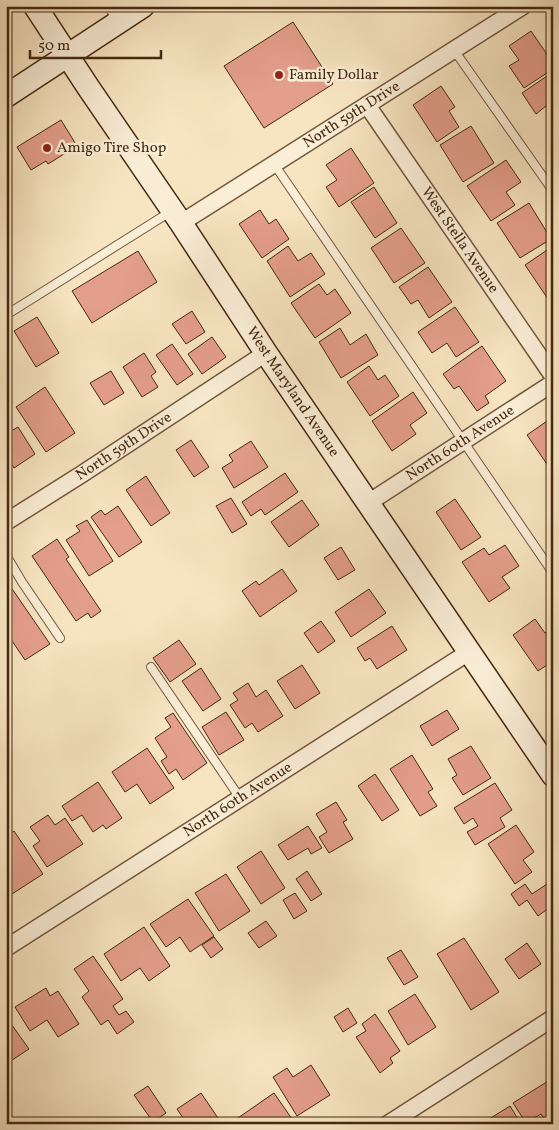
<svg xmlns="http://www.w3.org/2000/svg" width="559" height="1130" font-family="Vollkorn,serif">
<style>
.building{fill:#e49e8c;stroke:#452911}
.lines{fill:none;stroke-linecap:round;stroke-linejoin:round}
.lane-casing{stroke:#72583d;stroke-width:10}
.street-casing{stroke:#72583d;stroke-width:19}
.secondary-casing{stroke:#452911;stroke-width:25}
.lane{stroke:#faeed7;stroke-width:8}
.street{stroke:#faeed7;stroke-width:16}
.secondary{stroke:#faeed7;stroke-width:22}
.poi-dot{fill:#8f2418;stroke:#faeed7;stroke-width:2}
.labels{text-anchor:middle;dominant-baseline:central;stroke-width:5;stroke-linejoin:round;paint-order:stroke}
.poi-label{font-size:15px;fill:#452911;stroke:#faeed7;text-anchor:start}
.street-label{font-size:15px;fill:#452911;stroke:#faeed7}
</style>
<rect width="100%" height="100%" fill="#f7e5c1"/>
<filter id="stains"><feTurbulence type="fractalNoise" baseFrequency=".004" numOctaves="4"/><feColorMatrix values="0 0 0 0 .2 0 0 0 0 .09 0 0 0 0 .02 0 0 0 .5 -.17"/></filter>
<radialGradient id="worn" r=".72"><stop offset=".6" stop-color="#630" stop-opacity="0"/><stop offset="1" stop-color="#630" stop-opacity=".3"/></radialGradient>
<path class="building" d="M293 22 333 84 264 128 224 66Z
M531 31 553 63V69L524 88 509 66 519 60 509 46Z
M553 72V116L546 106 536 114 522 93Z
M441 86 455 107 449 111 459 127 437 142 413 105Z
M61 120 77 146 48 164 46 161 31 170 17 147Z
M471 126 494 163 463 182 440 145Z
M351 148 374 183 339 207 326 187 337 180 326 165Z
M506 160 521 182 506 192 515 205 491 221 467 186Z
M374 187 397 223 375 238 351 202Z
M529 203 551 239 520 258 497 223Z
M260 210 269 224 276 219 289 239 262 258 239 224Z
M401 228 425 263 394 283 371 248Z
M288 246 298 261 311 253 325 274 290 297 267 261Z
M553 246V296L548 299 525 265Z
M138 251 157 282 92 323 72 291Z
M428 267 452 302 429 318 418 300 411 304 399 287Z
M319 284 327 295 335 289 351 313 315 338 291 303Z
M455 307 479 342 456 357 447 343 432 353 418 332Z
M192 311 205 332 186 344 172 324Z
M37 317 59 353 36 367 14 331Z
M340 328 350 345 366 334 378 355 341 378 319 342Z
M212 337 226 357 202 374 188 354Z
M172 344 193 374 177 385 156 355Z
M482 346 506 381 485 396 489 403 477 411 459 386 454 389 443 374Z
M144 353 156 372 151 376 158 387 142 397 123 367Z
M369 366 378 380 385 375 399 396 370 416 347 382Z
M111 371 124 393 104 405 90 383Z
M45 387 75 433 46 452 16 407Z
M413 392 427 413 410 425 416 434 392 451 372 421Z
M550 419 553 423V473L527 435Z
M18 427 35 454 14 468 6 455V434Z
M191 440 209 467 194 477 176 450Z
M251 441 268 467 234 488 222 468 233 461 229 455Z
M285 473 298 492 265 515 261 509 251 516 242 502Z
M146 476 170 513 151 526 126 490Z
M231 498 247 524 232 533 216 506Z
M455 499 481 537 461 550 436 512Z
M302 500 319 525 289 547 271 522Z
M118 506 142 542 119 557 91 517 101 510 105 515Z
M87 520 113 561 89 576 66 540 80 531 76 526Z
M57 539 69 557 66 559 101 611 91 618 88 613 76 621 32 556Z
M505 545 519 566 502 577 510 588 489 602 462 562 484 548 489 555Z
M341 547 355 570 338 580 324 558Z
M282 569 297 591 260 617 242 591 256 581 259 585Z
M6 580 50 644 25 660 6 632Z
M369 589 386 613 351 637 335 612Z
M535 619 545 633 553 628V661L538 671 513 635Z
M321 621 335 641 318 653 304 633Z
M392 626 407 650 377 669 370 658 365 661 357 648Z
M179 640 196 664 170 682 153 658Z
M302 665 320 693 295 709 277 681Z
M201 668 221 699 203 711 182 681Z
M248 683 256 697 266 690 283 716 258 732 252 723 245 728 230 705 238 700 233 693Z
M447 710 459 729 432 746 420 726Z
M226 712 244 740 219 755 202 727Z
M173 713 207 763 183 780 176 769 169 774 161 761 167 757 155 738 171 727 165 718Z
M471 746 491 778 463 795 452 778 457 775 448 759Z
M147 748 174 788 150 804 137 784 125 792 112 772Z
M412 755 433 789 428 792 437 806 420 816 390 769Z
M375 774 399 810 382 821 358 786Z
M98 782 122 818 106 829 103 825 93 832 82 815 72 821 62 806Z
M495 783 512 810 500 818 505 827 475 845 467 832 478 826 473 818 464 824 454 808Z
M336 802 347 820 343 822 353 839 329 853 319 837 327 832 316 814Z
M48 815 55 825 65 818 83 844 47 867 33 846 40 841 30 827Z
M516 825 534 852 523 860 532 872 515 884 488 844Z
M308 826 322 848 311 854 308 848 288 860 278 845Z
M14 831 43 874 12 894 6 886V837Z
M261 851 285 888 261 904 237 867Z
M307 871 322 894 311 901 296 879Z
M226 874 250 911 219 931 195 893Z
M553 880V905L538 916 527 900 519 906 511 894 525 884 532 894Z
M295 893 307 911 294 919 283 900Z
M188 899 214 936 190 952 180 937 166 947 150 924Z
M266 921 277 936 259 948 248 933Z
M144 927 170 966 149 981 140 968 121 981 104 954Z
M214 937 223 949 211 958 202 945Z
M464 938 499 992 471 1010 437 954Z
M527 943 541 964 519 979 505 959Z
M401 950 418 977 404 985 387 958Z
M93 956 123 999 113 1006 119 1015 126 1011 134 1022 117 1034 108 1020 101 1025 82 997 89 991 74 969Z
M46 988 50 996 58 991 79 1024 58 1037 47 1020 30 1031 15 1007Z
M415 994 436 1027 408 1045 388 1011Z
M348 1008 357 1023 343 1032 334 1017Z
M375 1014 400 1051 390 1058 393 1063 380 1073 356 1037 366 1031 362 1024Z
M6 1018H7L29 1049 6 1064Z
M311 1065 330 1095 297 1116 273 1077 287 1068 293 1077Z
M553 1078V1117L546 1122 541 1114 526 1123 513 1103Z
M148 1086 166 1113 153 1122 134 1095Z
M201 1093 222 1124H187L177 1109Z
M274 1093 292 1119 285 1124H237L235 1120Z
M510 1106 521 1124H481Z"/>
<g class="lines">
<g class="lane-casing">
<path id="lane" d="M108 6 118 21
M454 50 553 191
M274 164 553 573
M6 315 170 212
M6 555 22 582 60 638
M151 667 240 798"/>
</g>
<g class="street-casing">
<g id="street">
<path id="s1" d="M367 105 553 376"/>
<path id="s2" d="M181 223 523 6"/>
<path id="s3" d="M368 503 553 383"/>
<path id="s4" d="M6 522 82 474 266 353"/>
<path id="s5" d="M6 948 469 652"/>
<path d="M388 1124 553 1018"/>
</g>
</g>
<g class="secondary-casing">
<g id="secondary">
<path id="s6" d="M35 6 88 87 181 223 266 353 553 775"/>
<path d="M6 96 143 6"/>
</g>
</g>
<use href="#lane" class="lane"/>
<use href="#street" class="street"/>
<use href="#secondary" class="secondary"/>
</g>
<g class="poi-dot">
<circle cx="279" cy="75" r="5"/>
<circle cx="47" cy="148" r="5"/>
</g>
<g class="labels">
<g class="poi-label">
<text x="289" y="75">Family Dollar</text>
<text x="57" y="148">Amigo Tire Shop</text>
</g>
<g class="street-label">
<text stroke="none"><textPath href="#s2" startOffset="202">North 59th Drive</textPath></text>
<text stroke="none"><textPath href="#s1" startOffset="164">West Stella Avenue</textPath></text>
<text stroke="none"><textPath href="#s6" startOffset="464">West Maryland Avenue</textPath></text>
<text stroke="none"><textPath href="#s3" startOffset="110">North 60th Avenue</textPath></text>
<text stroke="none"><textPath href="#s4" startOffset="140">North 59th Drive</textPath></text>
<text stroke="none"><textPath href="#s5" startOffset="275">North 60th Avenue</textPath></text>
</g>
</g>
<rect width="559" height="1130" fill="none" stroke="#f7e5c1" stroke-width="25"/>
<rect x="8" y="8" width="544" height="1115" fill="none" stroke="#452911" stroke-width="2.5"/>
<rect x="12" y="12" width="534" height="1105" fill="none" stroke="#452911"/>
<path d="M30 50v8h131v-8" fill="none" stroke="#452911" stroke-width="2.5"/>
<text x="38" y="50" font-size="15" fill="#452911" stroke="#faeed7" stroke-width="4" paint-order="stroke">50 m</text>
<rect width="100%" height="100%" filter="url(#stains)"/>
<rect width="100%" height="100%" fill="url(#worn)"/>
</svg>
